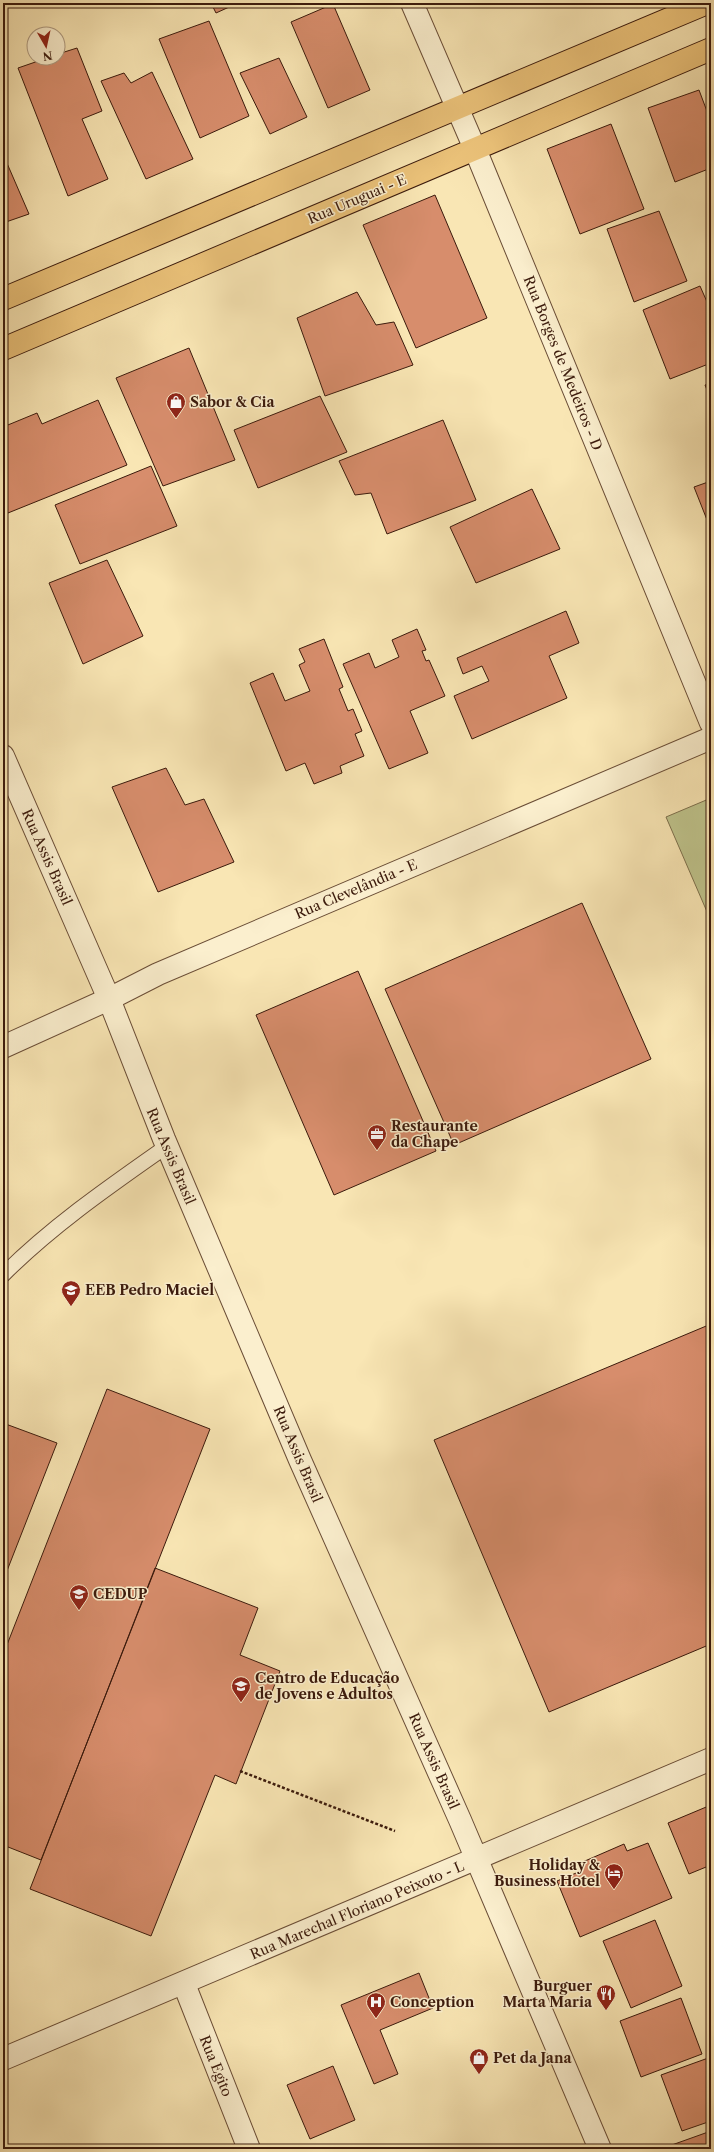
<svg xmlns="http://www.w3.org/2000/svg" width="714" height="2152" font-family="'Libre Caslon Text',serif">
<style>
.green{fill:#bfc48c;stroke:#7d6f4c}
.building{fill:#d78d6c;stroke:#3b1a0c}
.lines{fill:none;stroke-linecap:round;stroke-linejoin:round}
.service-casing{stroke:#6a4d36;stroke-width:16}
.minor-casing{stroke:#6a4d36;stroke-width:24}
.tertiary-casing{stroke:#6a4d36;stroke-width:24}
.primary-casing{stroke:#3b1a0c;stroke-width:24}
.path{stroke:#3b1a0c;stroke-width:2.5;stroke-dasharray:3 2;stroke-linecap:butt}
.service{stroke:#fbefce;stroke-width:14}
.minor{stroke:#fbefce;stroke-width:22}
.tertiary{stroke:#fbefce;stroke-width:22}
.primary{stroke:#ecc37a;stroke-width:22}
.labels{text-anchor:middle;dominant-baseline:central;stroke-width:3;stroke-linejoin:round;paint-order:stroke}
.street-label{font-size:14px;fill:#3b1a0c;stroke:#fbefce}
.poi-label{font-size:14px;font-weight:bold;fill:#3b1a0c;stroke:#fbefce;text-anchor:start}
</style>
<rect width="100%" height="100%" fill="#f9e6b4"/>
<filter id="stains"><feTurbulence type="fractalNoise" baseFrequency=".005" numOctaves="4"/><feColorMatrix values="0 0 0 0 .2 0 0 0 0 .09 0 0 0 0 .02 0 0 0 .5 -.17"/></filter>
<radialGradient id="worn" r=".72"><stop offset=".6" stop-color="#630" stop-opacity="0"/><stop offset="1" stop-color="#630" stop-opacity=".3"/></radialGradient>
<path class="green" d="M711 798V921L666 817Z"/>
<path class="building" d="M211 3H238L216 13Z
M333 4 370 90 328 108 291 22Z
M209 21 249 116 200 138 159 39Z
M77 48 102 111 82 119 108 179 68 196 18 68 47 58H58V54Z
M279 58 307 117 270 134 240 73Z
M152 72 193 159 146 179 101 81 124 73 131 83Z
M699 90 711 122V168L675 182 648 108Z
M611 124 644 209 580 234 547 149Z
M3 154 29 214 3 223Z
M435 195 487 318 416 348 363 225Z
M659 211 687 281 634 302 607 229Z
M700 286 711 311V363L670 379 643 310Z
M357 292 376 325 394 322 413 365 325 396 297 318Z
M189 348 235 460 163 486 116 378Z
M711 383V400L705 385Z
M320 396 347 452 258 488 234 430Z
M98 400 127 465 3 515V447L5 446 3 427 37 413 42 424Z
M443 420 476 500 387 534 371 493 355 495 339 461Z
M151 466 177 526 80 564 55 505Z
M711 481V530L694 487Z
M532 489 560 549 476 583 450 527Z
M107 560 143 636 83 664 49 583Z
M566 611 579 643 549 656 567 698 472 739 454 696 489 681 482 666 463 674 457 658Z
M417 629 426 650 422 651 426 661 429 660 445 696 410 711 428 753 389 769 343 664 369 653 375 668 399 657 392 640Z
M324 639 343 687 339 689 348 711 353 709 362 731 355 734 364 756 340 766 342 773 314 784 305 763 286 771 250 683 273 673 285 701 310 691 299 665 305 662 299 649Z
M166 768 185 805 204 799 234 862 158 892 112 787Z
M582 903 651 1059 454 1145 385 989Z
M358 971 436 1151 334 1195 256 1015Z
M711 1324V1644L549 1712 434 1440Z
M107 1389 210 1429 41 1860 3 1845V1655Z
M3 1423 57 1443 3 1581Z
M155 1568 258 1608 240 1655 280 1671 236 1784 215 1775 151 1936 30 1889Z
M711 1805V1865L689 1874 668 1823Z
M648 1843 672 1898 580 1937 557 1881 581 1871 578 1864 624 1844 627 1851Z
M655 1920 682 1986 631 2008 603 1941Z
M419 1973 433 2008 380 2030 398 2074 374 2084 341 2005Z
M681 1998 702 2054 641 2077 620 2021Z
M711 2057V2121L682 2131 661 2075Z
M333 2066 355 2120 310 2139 287 2085Z
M711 2131V2149H670L669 2146Z"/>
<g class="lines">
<g class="service-casing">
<path id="service" d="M3 1275C52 1226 110 1186 167 1146"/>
</g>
<g class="minor-casing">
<path id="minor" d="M412 3 475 149 711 723
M3 1047 109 999
M184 1984 249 2149"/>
</g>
<g class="tertiary-casing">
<path id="tertiary" d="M3 756 109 999 164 1139 300 1460 460 1820 600 2149
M109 999 158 974 711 738
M3 2059 711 1759"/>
</g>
<g class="primary-casing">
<path id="primary" d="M3 299 707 3
M3 349 711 49"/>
</g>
<path class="path" d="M240 1771 395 1831"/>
<use href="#service" class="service"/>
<use href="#minor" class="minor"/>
<use href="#tertiary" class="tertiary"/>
<use href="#primary" class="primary"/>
</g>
<defs>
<g id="shop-pin" transform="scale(1)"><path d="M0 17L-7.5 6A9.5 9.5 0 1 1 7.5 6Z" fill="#8f2418" stroke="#fbefce"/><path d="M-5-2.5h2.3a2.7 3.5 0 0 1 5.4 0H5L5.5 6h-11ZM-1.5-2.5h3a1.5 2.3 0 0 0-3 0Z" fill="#fff"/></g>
<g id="office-pin" transform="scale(1)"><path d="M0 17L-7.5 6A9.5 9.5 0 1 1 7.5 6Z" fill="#8f2418" stroke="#fbefce"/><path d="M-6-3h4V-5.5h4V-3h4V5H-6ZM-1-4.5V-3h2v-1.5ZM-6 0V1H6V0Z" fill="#fff"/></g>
<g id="school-pin" transform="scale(1)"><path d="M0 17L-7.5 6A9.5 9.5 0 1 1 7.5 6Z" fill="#8f2418" stroke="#fbefce"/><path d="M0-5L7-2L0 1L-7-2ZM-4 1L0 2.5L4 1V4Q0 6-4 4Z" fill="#fff"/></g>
<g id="hotel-pin" transform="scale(1)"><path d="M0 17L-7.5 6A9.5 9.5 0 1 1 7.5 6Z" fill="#8f2418" stroke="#fbefce"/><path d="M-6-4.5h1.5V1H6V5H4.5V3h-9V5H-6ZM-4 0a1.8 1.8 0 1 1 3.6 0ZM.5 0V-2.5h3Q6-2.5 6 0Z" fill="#fff"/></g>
<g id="restaurant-pin" transform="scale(1)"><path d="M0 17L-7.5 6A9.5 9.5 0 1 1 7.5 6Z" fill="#8f2418" stroke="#fbefce"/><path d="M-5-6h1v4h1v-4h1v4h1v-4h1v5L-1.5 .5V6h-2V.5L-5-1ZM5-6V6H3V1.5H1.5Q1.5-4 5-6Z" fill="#fff"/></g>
<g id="hospital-pin" transform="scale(1)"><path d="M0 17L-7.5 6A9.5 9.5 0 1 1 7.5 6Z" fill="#8f2418" stroke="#fbefce"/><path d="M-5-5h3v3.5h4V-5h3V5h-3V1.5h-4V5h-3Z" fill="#fff"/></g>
</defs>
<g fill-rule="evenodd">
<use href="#shop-pin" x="176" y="402"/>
<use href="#office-pin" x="377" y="1134"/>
<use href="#school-pin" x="71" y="1290"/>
<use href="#school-pin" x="79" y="1594"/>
<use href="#school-pin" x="241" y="1686"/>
<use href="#hotel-pin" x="614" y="1873"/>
<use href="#restaurant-pin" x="606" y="1994"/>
<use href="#hospital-pin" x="376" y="2002"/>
<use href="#shop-pin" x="479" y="2058"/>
</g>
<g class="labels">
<g class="street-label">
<text transform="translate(357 199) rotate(-23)">Rua Uruguai - E</text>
<text transform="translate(563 363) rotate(68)">Rua Borges de Medeiros - D</text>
<text transform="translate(47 857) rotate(66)">Rua Assis Brasil</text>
<text transform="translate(356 889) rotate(-23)">Rua Clevelândia - E</text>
<text transform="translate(171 1156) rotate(67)">Rua Assis Brasil</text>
<text transform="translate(298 1454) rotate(67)">Rua Assis Brasil</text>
<text transform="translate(434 1761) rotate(66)">Rua Assis Brasil</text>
<text transform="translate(357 1910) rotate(-23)">Rua Marechal Floriano Peixoto - L</text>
<text transform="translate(216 2066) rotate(68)">Rua Egito</text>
</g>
<g class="poi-label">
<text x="190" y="402">Sabor &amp; Cia</text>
<text x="391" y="1126">Restaurante<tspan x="391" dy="16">da Chape</tspan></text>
<text x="85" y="1290">EEB Pedro Maciel</text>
<text x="93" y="1594">CEDUP</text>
<text x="255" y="1678">Centro de Educação<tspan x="255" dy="16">de Jovens e Adultos</tspan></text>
<text x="600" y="1865" text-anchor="end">Holiday &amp;<tspan x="600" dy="16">Business Hotel</tspan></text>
<text x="592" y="1986" text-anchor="end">Burguer<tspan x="592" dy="16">Marta Maria</tspan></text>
<text x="390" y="2002">Conception</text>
<text x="493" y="2058">Pet da Jana</text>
</g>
</g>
<rect width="714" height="2152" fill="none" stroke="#f9e6b4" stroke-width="16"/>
<rect x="4" y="4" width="706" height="2144" fill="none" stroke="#3b1a0c" stroke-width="2"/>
<rect x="8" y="8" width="698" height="2136" fill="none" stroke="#3b1a0c"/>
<g transform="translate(46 46) rotate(171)"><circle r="19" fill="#fbefce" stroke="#ae9a80"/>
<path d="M0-3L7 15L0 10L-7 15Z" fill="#8f2418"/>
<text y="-6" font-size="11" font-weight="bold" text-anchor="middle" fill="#3b1a0c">N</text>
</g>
<rect width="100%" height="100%" filter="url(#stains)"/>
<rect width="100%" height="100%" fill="url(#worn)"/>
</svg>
